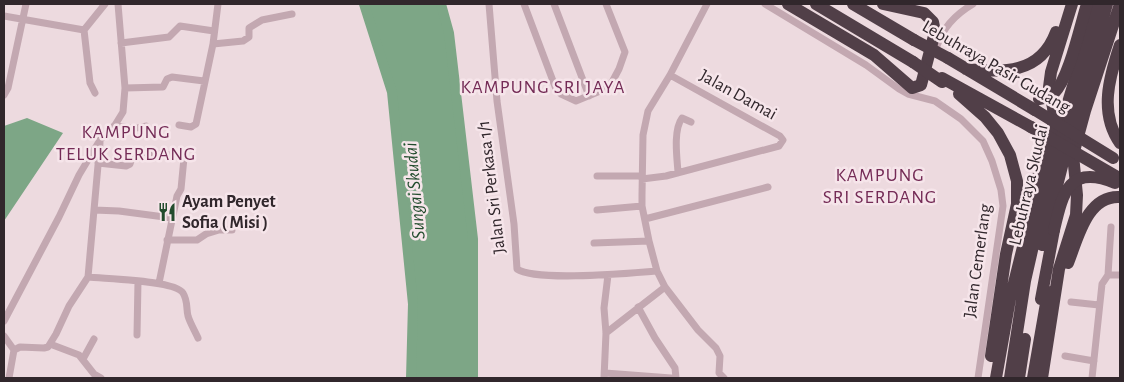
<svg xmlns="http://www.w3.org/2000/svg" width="1124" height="382" font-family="'Alegreya Sans',sans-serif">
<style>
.water{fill:#7da686}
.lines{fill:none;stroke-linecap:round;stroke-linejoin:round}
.river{stroke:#7da686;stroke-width:10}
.street{stroke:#c3a8b1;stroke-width:7}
.highway{stroke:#513f48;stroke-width:12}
.highway-bridge{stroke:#513f48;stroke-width:12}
.labels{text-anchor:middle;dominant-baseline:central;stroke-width:5;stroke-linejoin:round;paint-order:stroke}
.street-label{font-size:18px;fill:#31272c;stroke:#f6e5ea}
.poi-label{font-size:18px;font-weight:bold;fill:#31272c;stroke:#f6e5ea;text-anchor:start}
.neighbourhood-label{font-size:19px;letter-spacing:1px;fill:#742b56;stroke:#f6e5ea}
.water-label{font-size:19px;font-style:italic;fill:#224c2d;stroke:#f6e5ea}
</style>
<rect width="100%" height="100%" fill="#eddadf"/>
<path class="water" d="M364 4H441L449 33 473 239V378H411L413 304 392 92Z
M27 118 63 133 4 221V126Z"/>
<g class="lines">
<path class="river" d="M364 4 392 92 413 304 411 378
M441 4 449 33 473 239V378"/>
<path class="street" d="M489 4 497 101 514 224 517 269C536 282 630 273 657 271
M524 4 556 89 561 94 576 101 605 89 611 84 619 69 625 52 606 4
M554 4 589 96
M707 4 670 75 648 111 643 135 642 195V206L649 241 657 271 665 287 698 330 716 348 720 356 719 373 724 378
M765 4 866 65 899 89 908 94 935 101 961 119 983 141 992 161 1001 190 1003 206 978 378
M4 16 84 30
M84 30 90 83 95 93
M84 30 105 4
M121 43 169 37 180 26 214 31
M213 44 243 41 249 37V28L262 20 292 14
M937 46C943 27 956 14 973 4
M125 88 163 87 167 79 172 77 204 81
M4 95 8 88 26 4
M115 125C126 128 135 130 146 126
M179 125 191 127 196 124 213 44 218 4
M98 163 126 166 130 164 133 155 138 152 182 156 184 158 181 189 177 196 159 283
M678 172C677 158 673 130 682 118L691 122
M597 176H642
M642 179 666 176 779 146 783 140 780 136 670 75
M94 210 119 211 172 218
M597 210 642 206
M645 219 768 187
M167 240H197L206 234 219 230H232
M594 243 649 241
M1108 275 1111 227
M88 277C106 279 175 280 183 293 188 301 186 308 188 316 190 323 195 331 198 338
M1071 302 1099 305
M638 307 655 338 675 368 676 378
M4 321 59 217 79 175 100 140 115 125 123 112 125 88 118 4
M606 333 665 287
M137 335 138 281
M4 336 14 350
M50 344 79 355 94 374 101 378
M1065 356 1094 361
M83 359 94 339
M605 373 671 378
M9 378 14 350 20 347 44 348 48 347 56 334 69 306 88 277 100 143
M604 378 606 333 604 308 608 275
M1092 378 1102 284 1108 275H1120"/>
<path class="highway" d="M788 4 874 55 912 88 921 85 935 32 933 22 924 13 883 4
M816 4 913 62
M853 4 914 40
M1120 45C1109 78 1099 113 1120 143
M948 58 1035 110
M966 69C1003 72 1040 75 1056 32
M942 78 1031 127
M959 94 985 117 998 133 1010 155 1017 181V204L1006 254 991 356
M1042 245 1078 103 1107 4
M1068 263C1078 238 1087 195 1120 197
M1041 299 1054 230
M996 378 1010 299 1023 247 1042 159 1054 123 1053 108 1049 87 1051 72 1072 4
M1010 378 1025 281 1059 132 1098 4
M1019 378 1025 339
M1033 378 1048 292
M1042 378 1059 269 1076 215 1077 195 1073 155 1085 111 1120 4"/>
<path class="highway-bridge" d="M914 40 948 58
M913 62 942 82
M1039 99C1045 98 1050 97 1054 93 1069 79 1080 26 1087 4
M1035 110 1113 158
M1031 127 1119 178
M1054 230C1063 192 1069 164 1115 183"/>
</g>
<defs>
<g id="restaurant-bare" transform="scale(1.5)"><path d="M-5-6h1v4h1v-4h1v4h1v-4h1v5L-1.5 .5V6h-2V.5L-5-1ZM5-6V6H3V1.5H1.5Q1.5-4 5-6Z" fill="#224c2d" stroke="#f6e5ea" stroke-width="2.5" paint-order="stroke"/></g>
</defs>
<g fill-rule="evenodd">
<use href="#restaurant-bare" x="167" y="212"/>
</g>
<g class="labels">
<g class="street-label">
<text transform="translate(996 67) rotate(30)">Lebuhraya Pasir Gudang</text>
<text transform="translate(738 95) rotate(29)">Jalan Damai</text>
<text transform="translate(1029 185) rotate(-77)">Lebuhraya Skudai</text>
<text transform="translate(492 187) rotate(-97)">Jalan Sri Perkasa 1/1</text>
<text transform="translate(978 261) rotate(-82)">Jalan Cemerlang</text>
</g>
<g class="poi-label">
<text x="182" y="202">Ayam Penyet<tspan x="182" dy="21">Sofia ( Misi )</tspan></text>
</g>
<g class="neighbourhood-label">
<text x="543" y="87">KAMPUNG SRI JAYA</text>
<text x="126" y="132">KAMPUNG<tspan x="126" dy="22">TELUK SERDANG</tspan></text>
<text x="880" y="175">KAMPUNG<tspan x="880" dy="22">SRI SERDANG</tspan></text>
</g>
<g class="water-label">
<text transform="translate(415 191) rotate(-95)">Sungai Skudai</text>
</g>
</g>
<rect width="1124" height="382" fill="none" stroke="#31272c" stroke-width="10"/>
</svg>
